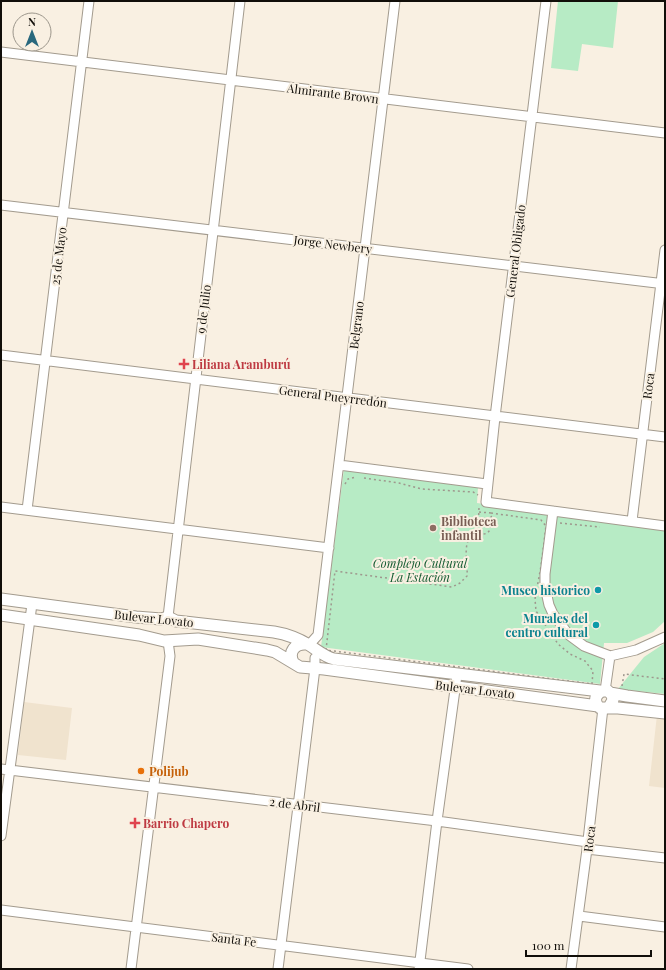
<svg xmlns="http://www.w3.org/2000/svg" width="666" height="970" font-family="'Playfair Display',serif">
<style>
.built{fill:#f0e3ce}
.green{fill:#b7ebc5}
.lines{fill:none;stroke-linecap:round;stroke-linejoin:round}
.minor-casing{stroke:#a39b8e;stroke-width:11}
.major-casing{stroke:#a39b8e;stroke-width:13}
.path{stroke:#9e978d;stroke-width:1.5;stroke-dasharray:2 3;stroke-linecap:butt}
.minor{stroke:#fff;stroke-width:9}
.major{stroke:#fff;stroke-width:11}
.health-dot{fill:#e0444e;stroke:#f9f0e2;stroke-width:1.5}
.education-dot{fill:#8d6e63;stroke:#f9f0e2;stroke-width:1.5}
.culture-dot{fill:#0f9aa8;stroke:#f9f0e2;stroke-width:1.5}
.food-dot{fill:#e8710a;stroke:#f9f0e2;stroke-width:1.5}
.labels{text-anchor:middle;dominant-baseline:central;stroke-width:4;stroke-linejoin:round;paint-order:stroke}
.street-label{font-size:12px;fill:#110e09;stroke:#f9f0e2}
.health-label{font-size:12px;font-weight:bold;fill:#be3a42;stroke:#f9f0e2;text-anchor:start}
.education-label{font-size:12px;font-weight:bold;fill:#785e54;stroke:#f9f0e2;text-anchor:start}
.park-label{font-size:12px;font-style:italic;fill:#145b31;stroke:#f9f0e2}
.culture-label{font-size:12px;font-weight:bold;fill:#0d838f;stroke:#f9f0e2;text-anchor:end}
.food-label{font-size:12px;font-weight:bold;fill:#c56008;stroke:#f9f0e2;text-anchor:start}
</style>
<rect width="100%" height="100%" fill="#f9f0e2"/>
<path class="built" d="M24 702 72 708 66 760 18 755Z
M657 715 665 716V788L649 786Z"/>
<path class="green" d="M558 1H618L613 48 582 44 578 71 551 68Z
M344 469 478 487 477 503 665 530V621L653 632 627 643H604L600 684 321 647Z
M665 643V694L618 689 644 657Z"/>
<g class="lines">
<g class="minor-casing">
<path id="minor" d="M546 1 495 417 486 502 665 526
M1 52 665 133
M1 205 665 284
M1 355 665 437
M339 465 487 484
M1 507 329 548
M27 510 89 1
M553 511 545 574V587L549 605 553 614 569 635 584 646 610 656 636 650 665 637
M632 521 665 250
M168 617 240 1
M309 645 318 635 395 1
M605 691 610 656
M1 769 437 821 588 842
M1 836 32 604
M587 849 665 858
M1 910 468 969
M579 916 665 927
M131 969 170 656 168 641
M278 969 315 668V658
M419 969 437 821 457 675
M571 969 587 849 603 708"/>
</g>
<g class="major-casing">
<path id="major" d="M1 599 136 617 161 619 168 617 176 621 274 632C286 634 299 639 309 645 317 650 325 657 334 659L600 691
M1 615 139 635 164 641 198 639 267 650 275 652 300 667 324 669 598 706
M293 662C288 652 295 643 306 644
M610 693 627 696 665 701
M609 707 613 700 612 695 608 691C597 689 591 701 600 708H618L665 713"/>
</g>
<path class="path" d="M364 478 399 483 422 489 473 492 478 495
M345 484 348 479 356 477
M479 512 491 513
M491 513 541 520 546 526 541 566 535 599 536 611 558 644 570 654 585 661 593 671 592 684 326 650 335 571 452 587 460 583 467 576C468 565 464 551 468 541 475 525 494 548 491 513Z
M560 523 600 527
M478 535 479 507
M622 686 624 674 665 679"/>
<use href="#minor" class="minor"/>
<use href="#major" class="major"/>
</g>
<g class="health-dot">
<path d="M182 358h4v4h4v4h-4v4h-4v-4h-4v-4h4z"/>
<path d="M133 817h4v4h4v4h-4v4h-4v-4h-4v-4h4z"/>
</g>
<circle class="education-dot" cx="433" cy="528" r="4"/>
<g class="culture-dot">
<circle cx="598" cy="590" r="4"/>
<circle cx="596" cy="625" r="4"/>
</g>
<circle class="food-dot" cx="141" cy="771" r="4"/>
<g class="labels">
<g class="street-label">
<text transform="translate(333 93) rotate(7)">Almirante Brown</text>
<text transform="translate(333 244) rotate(7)">Jorge Newbery</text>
<text transform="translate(515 251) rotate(-83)">General Obligado</text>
<text transform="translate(58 256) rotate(-83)">25 de Mayo</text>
<text transform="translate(203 309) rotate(-83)">9 de Julio</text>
<text transform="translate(356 325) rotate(-83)">Belgrano</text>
<text transform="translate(648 386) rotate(-83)">Roca</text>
<text transform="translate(333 396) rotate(7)">General Pueyrredón</text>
<text transform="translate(154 618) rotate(6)">Bulevar Lovato</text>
<text transform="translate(475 689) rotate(7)">Bulevar Lovato</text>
<text transform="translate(295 804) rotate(7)">2 de Abril</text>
<text transform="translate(589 839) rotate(-83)">Roca</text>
<text transform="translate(234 939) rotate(7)">Santa Fe</text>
</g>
<g class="health-label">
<text x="192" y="364">Liliana Aramburú</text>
<text x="143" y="823">Barrio Chapero</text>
</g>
<g class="education-label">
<text x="441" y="521">Biblioteca<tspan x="441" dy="14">infantil</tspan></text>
</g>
<g class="park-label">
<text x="420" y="563">Complejo Cultural<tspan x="420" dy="14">La Estación</tspan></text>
</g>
<g class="culture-label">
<text x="590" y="590">Museo historico</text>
<text x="588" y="618">Murales del<tspan x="588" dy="14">centro cultural</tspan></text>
</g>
<g class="food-label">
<text x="149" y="771">Polijub</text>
</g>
</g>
<rect width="666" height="970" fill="none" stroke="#110e09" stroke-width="4"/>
<g transform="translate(32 32)"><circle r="19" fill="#f9f0e2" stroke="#9c968b"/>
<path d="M0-3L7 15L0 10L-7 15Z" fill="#29687d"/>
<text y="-6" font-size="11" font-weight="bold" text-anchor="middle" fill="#110e09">N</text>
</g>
<path d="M526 950v6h125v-6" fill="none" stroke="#110e09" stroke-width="2"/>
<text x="532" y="950" font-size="12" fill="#110e09" stroke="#f9f0e2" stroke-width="3" paint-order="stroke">100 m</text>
</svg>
